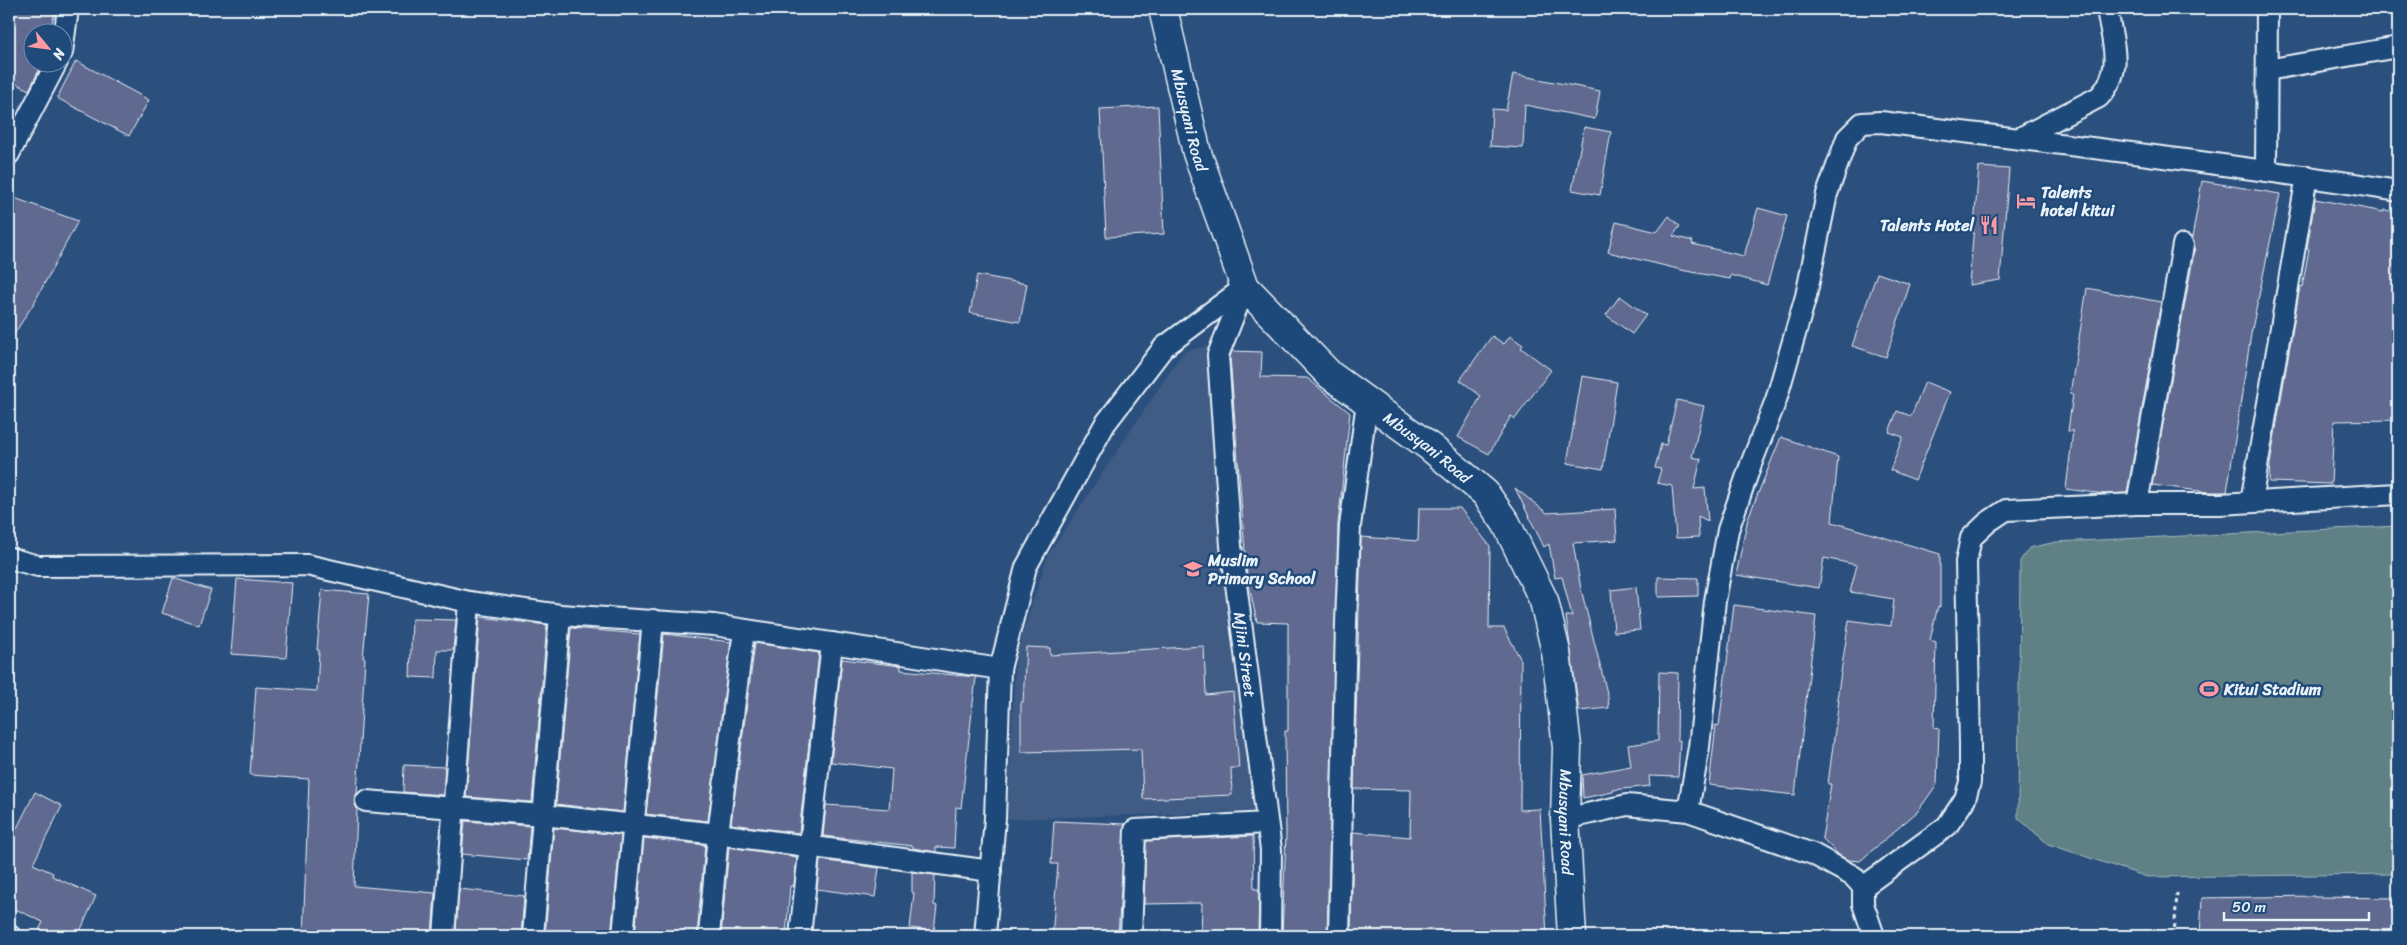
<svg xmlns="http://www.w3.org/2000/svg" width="2407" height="945" font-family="Sriracha,sans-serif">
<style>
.built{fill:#3f5b85}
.green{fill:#5f8185;stroke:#a4b9be}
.building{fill:#616a90;stroke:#e8f1f8}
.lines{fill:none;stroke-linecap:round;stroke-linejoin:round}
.street-casing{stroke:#e8f1f8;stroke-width:24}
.secondary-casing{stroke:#e8f1f8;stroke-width:31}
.path{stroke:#e8f1f8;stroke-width:3;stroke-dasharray:4 4;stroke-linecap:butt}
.street{stroke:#1f4a7a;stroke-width:20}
.secondary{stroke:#1f4a7a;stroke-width:28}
.labels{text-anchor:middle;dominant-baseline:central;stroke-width:5;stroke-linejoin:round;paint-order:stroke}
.street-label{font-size:16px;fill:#e8f1f8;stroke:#1f4a7a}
.poi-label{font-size:16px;font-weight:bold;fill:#e8f1f8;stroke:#1f4a7a;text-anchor:start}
</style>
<rect width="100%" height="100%" fill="#2c507e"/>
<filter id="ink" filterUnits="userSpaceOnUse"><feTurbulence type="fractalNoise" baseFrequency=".02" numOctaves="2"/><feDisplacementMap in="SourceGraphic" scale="10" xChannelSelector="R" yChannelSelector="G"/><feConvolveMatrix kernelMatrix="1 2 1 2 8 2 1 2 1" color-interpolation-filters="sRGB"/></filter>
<g filter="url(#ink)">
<path class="built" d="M1208 346 1255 811 1007 819 1016 654 1048 555 1184 351Z"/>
<path class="green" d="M2398 526V874L2147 877 2048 844 2018 818 2020 561 2029 548 2056 542Z"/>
<path class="building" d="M9 9H56L49 32H32V62H43L29 90 9 80Z
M76 61 149 100 129 136 57 98Z
M1513 74 1600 91 1595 119 1525 105 1523 148 1490 146 1492 109 1506 110Z
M1158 106 1164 234 1106 237 1100 109Z
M1584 127 1611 132 1600 195 1572 190Z
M1979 167 2009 169 2000 280 1969 285Z
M2202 181 2280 194 2251 334 2227 492H2208L2152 485 2195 247 2192 238Z
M9 196 78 221 34 303 9 342Z
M2315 199 2384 212V210L2398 212V420L2334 421 2331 484 2269 482 2270 464 2300 286 2302 287 2309 249 2307 248Z
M1758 208 1787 216 1767 285 1731 275 1730 279 1686 271 1608 252 1616 222 1657 232 1669 216 1680 226 1673 236 1693 241 1692 244 1744 256Z
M1877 273 1910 284 1886 357 1852 346Z
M977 275 1027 284 1020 322 970 313Z
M2087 288 2161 302 2127 493 2104 494 2066 489 2073 431H2068L2073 394H2070Z
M1620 296 1646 315 1632 334 1606 315Z
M1492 336 1504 344 1510 336 1523 345 1521 348 1551 370 1515 419 1511 416 1489 454 1458 437 1481 396 1460 380Z
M1232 351 1262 352 1261 377 1307 378 1350 413 1338 525 1327 936H1282L1286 834 1285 731H1288V623L1257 622 1247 577 1230 357Z
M1582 376 1617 382 1603 469 1567 463Z
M1925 382 1950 392 1915 480 1890 470 1903 437 1889 432 1897 411 1911 416Z
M1677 400 1704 406 1692 457 1701 459 1694 489 1705 488 1708 521 1698 516 1699 537 1676 538 1672 486 1657 483 1661 469 1655 468 1661 444 1666 445Z
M1781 437 1838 457 1832 522 1940 554V607L1938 606 1930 640 1936 642 1934 728 1939 729 1937 784 1918 811 1860 861 1848 860 1839 855 1822 838 1831 784H1828L1839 699H1837L1849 620 1891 626 1894 599 1850 592 1857 565 1824 558 1819 588 1736 575 1748 518Z
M1515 488 1547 513 1615 509 1617 540 1573 543 1581 589 1608 697 1609 708 1579 711 1566 616H1572L1562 577 1555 578 1549 544 1544 547Z
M1419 508H1460L1490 546 1489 628H1504L1521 660 1520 810 1540 809 1547 936H1351L1353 832 1410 837 1411 790 1354 789 1361 537 1418 541Z
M1658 577 1698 578V596L1658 597Z
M173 578 211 590 199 625 162 613Z
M237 579 292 583 286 658 231 654Z
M1636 587 1640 630 1614 632 1611 590Z
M322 590 369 594 363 658H365L357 794 354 801 357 809 354 886 435 893 432 936H303L309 779 250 775 256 687 317 691 319 650H317Z
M1734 605 1816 616 1795 795 1709 785 1716 725 1719 726Z
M480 617 547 625 532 802 466 797Z
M412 619 456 620 453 650H437L436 678 410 677Z
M571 628 640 634 623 812 556 804Z
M664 634 731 642 708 821 646 814Z
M755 643 819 653 799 833 731 824Z
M1204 646 1206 695 1233 692 1239 768H1231L1232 795 1143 799 1141 749 1021 752V702H1023L1026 647 1050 648V655Z
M842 659 901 666V670L976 677 961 808 956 807 954 848 936 847V852L913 848V846L823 836 826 805 889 809 892 769 831 762Z
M1659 672 1678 673 1677 740H1680L1678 777 1649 776 1650 786 1613 790V792L1583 798 1582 775 1631 766 1628 745 1658 741Z
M404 765 445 767 443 795 403 792Z
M35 792 62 806 33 864 53 873 52 876 96 896 78 936H49L38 932 43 922 9 906V844Z
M465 821 530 826 527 860 462 854Z
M1054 821 1125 824 1118 936H1052L1058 864H1051Z
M554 828 621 835 611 936H545Z
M1253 836 1254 889H1259L1258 936H1201L1202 903 1144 904 1146 841Z
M644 838 705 845 697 936H635Z
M729 847 797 857 794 886H790L786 936H721Z
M820 860 879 868 875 897 817 889Z
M912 872 935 875 934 905 937 906 934 931 910 928 914 893H912Z
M459 889 524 896 521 936 456 930Z
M2314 896V897L2398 898V936H2200L2202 898Z"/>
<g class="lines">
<g class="street-casing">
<g id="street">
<path d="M62 52 68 9"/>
<path d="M2267 70 2398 47"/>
<path d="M2020 138 2099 97C2125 70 2112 42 2107 9"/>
<path d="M9 154 57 62"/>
<path d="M2266 171 2267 9"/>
<path id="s1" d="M1245 287 1218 355 1231 546 1271 850 1270 936"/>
<path d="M2251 502 2307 176"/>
<path d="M2137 504 2183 245"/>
<path d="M9 558 38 566 307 565 469 602 560 615 714 625 1000 669"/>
<path d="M366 801 543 815 718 834 991 871"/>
<path d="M1688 811 1699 747 1715 601 1728 530 1751 464 1776 400 1806 296 1827 194 1847 138 1862 123 1880 122C2053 143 2226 163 2398 191"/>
<path d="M1565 819 1627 805 1688 811 1813 854 1853 876 1863 887V904L1874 936"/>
<path d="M1863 887 1947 826 1965 799 1970 782V744L1966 562 1971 538 1988 522 2006 510 2137 504H2220L2398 494"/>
<path d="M9 935 10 936"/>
<path d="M444 936 469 602"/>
<path d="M533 936 560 615"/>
<path d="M623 936 653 620"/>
<path d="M709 936 718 834 744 630"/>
<path d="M800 936 832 643"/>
<path d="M985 936 995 818 1000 669 1026 567 1105 424 1164 347 1245 287"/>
<path d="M1131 936 1135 830 1267 823"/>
<path d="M1339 936 1346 623 1350 526 1367 402"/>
</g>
</g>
<g class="secondary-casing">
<g id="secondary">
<path id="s2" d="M1163 9 1197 153 1245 287 1330 375 1430 447 1485 493 1506 523 1544 601 1556 652 1567 747 1565 819 1572 936"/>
</g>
</g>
<path class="path" d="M2174 936 2177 893"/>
<use href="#street" class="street"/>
<use href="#secondary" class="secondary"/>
</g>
</g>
<defs>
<g id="hotel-bare" transform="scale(1.5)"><path d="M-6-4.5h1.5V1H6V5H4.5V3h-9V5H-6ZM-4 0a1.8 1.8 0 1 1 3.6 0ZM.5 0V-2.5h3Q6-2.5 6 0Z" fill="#ff9aa2" stroke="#1f4a7a" stroke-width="2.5" paint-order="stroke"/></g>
<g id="restaurant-bare" transform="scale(1.5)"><path d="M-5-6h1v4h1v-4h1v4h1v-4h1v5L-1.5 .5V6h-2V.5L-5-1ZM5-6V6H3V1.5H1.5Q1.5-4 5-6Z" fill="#ff9aa2" stroke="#1f4a7a" stroke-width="2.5" paint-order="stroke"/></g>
<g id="school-bare" transform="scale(1.5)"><path d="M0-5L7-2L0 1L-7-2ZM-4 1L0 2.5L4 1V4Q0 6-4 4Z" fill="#ff9aa2" stroke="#1f4a7a" stroke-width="2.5" paint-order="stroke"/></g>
<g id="stadium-bare" transform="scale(1.5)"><path d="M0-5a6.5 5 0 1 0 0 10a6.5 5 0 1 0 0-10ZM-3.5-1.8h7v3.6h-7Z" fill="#ff9aa2" stroke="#1f4a7a" stroke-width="2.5" paint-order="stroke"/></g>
</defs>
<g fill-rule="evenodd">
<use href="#hotel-bare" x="2026" y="201"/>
<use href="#restaurant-bare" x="1989" y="225"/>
<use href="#school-bare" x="1193" y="569"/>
<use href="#stadium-bare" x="2209" y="689"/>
</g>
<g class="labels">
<g class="street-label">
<text stroke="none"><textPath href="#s2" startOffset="114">Mbusyani Road</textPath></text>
<text stroke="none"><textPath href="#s2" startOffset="534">Mbusyani Road</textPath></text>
<text stroke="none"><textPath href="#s1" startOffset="374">Mjini Street</textPath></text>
<text stroke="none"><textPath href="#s2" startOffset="954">Mbusyani Road</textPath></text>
</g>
<g class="poi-label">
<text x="2041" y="192">Talents<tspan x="2041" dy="18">hotel kitui</tspan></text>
<text x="1974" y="225" text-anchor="end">Talents Hotel</text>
<text x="1208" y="560">Muslim<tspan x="1208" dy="18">Primary School</tspan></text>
<text x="2224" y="689">Kitui Stadium</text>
</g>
</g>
<rect width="2407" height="945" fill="none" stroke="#1f4a7a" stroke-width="30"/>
<rect x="15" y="15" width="2377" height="915" fill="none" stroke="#e8f1f8" stroke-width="2" filter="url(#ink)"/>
<g transform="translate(48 48) rotate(119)"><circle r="24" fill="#1f4a7a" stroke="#6f8dac"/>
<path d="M0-4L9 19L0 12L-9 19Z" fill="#ff9aa2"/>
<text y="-8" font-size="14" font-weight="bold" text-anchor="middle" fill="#e8f1f8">N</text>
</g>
<path d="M2224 912v8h145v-8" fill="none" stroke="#e8f1f8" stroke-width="2.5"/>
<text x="2232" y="912" font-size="15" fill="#e8f1f8" stroke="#1f4a7a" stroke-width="4" paint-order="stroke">50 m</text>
</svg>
